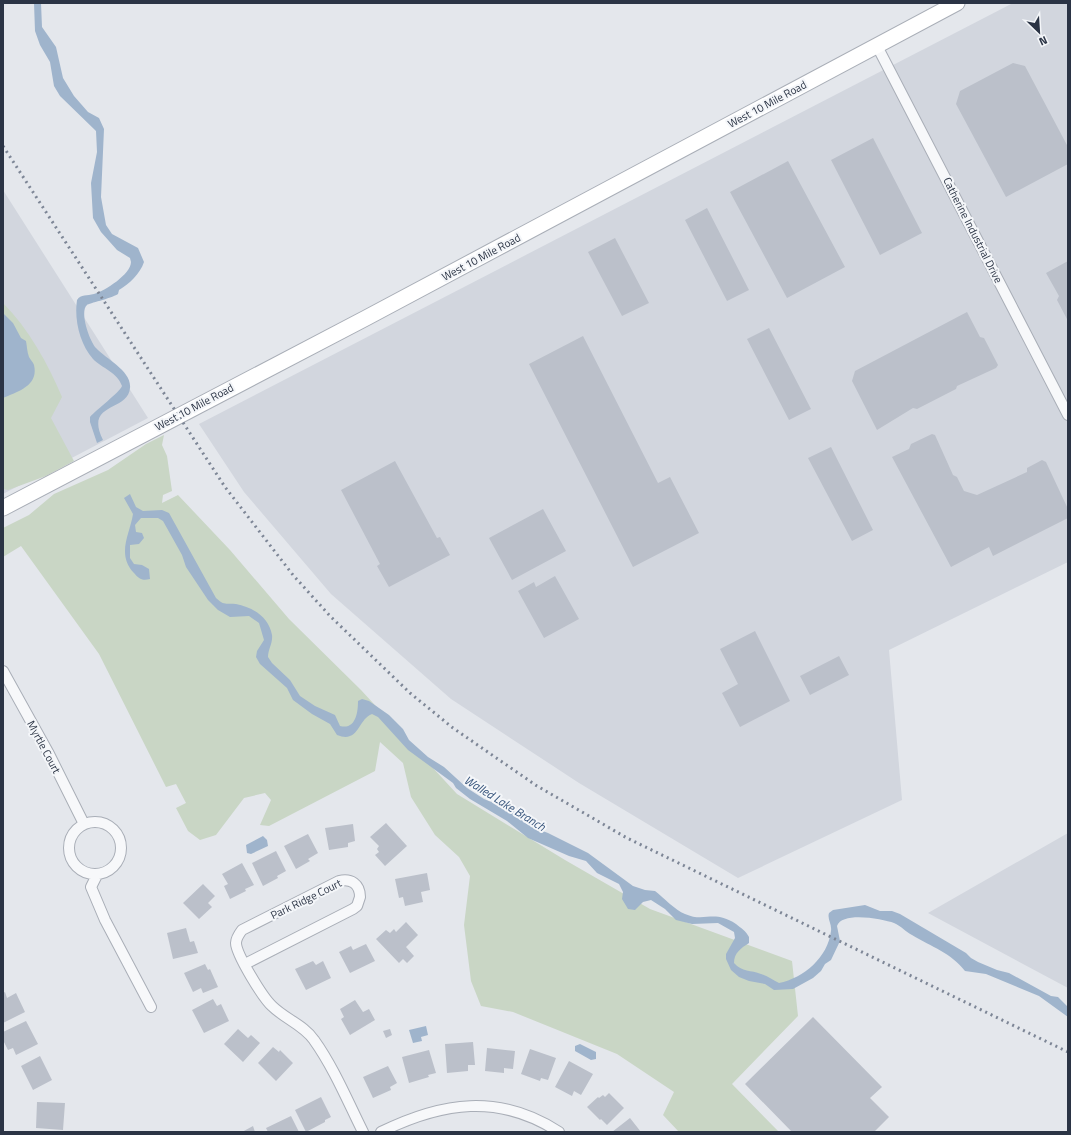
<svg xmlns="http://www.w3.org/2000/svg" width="1071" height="1135" font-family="'Titillium Web',sans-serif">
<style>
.built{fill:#d2d6de}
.green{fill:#c9d6c5}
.water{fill:#9fb4cc}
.building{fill:#bbc0ca}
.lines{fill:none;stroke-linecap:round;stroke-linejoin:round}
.minor-casing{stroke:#a9aeb7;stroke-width:12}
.secondary-casing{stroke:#a9aeb7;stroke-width:17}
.minor{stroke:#f7f8fa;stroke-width:10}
.secondary{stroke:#fff;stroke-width:15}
.rail{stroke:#7d8696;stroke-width:3;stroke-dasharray:2 4;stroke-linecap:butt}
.labels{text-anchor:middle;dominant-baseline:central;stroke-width:4;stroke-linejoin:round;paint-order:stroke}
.street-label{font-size:11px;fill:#2b3445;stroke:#f4f6f9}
.water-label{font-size:12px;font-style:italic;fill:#34527a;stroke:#f4f6f9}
</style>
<rect width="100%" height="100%" fill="#e4e7ec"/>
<path class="built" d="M1013 3H1068V562L889 650 902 800 738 878 579 783 451 699 331 594 244 492 199 424Z
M3 190 148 418 3 494Z
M1068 833V988L928 913Z"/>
<path class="green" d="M3 303C29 329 48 364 62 397L51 418 74 461 46 476 8 490 3 489Z
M164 435 162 445 167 456 172 491 163 495 162 503 178 495 230 550 289 619 361 690 457 794 565 860 650 909 792 961 798 1016 732 1084 779 1132H679L663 1115 674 1092 617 1054 513 1012 481 1006 471 981 464 925 470 876 459 857 435 835 411 797 403 763 380 742 375 771 269 826 260 825 271 800 265 793 244 798 216 835 200 840 188 831 176 808 186 803 176 784 166 787 99 654 21 546 3 557V528L29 515 54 494 108 470 146 444Z"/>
<path class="water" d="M34 3H41L42 27 56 47 63 78 74 96 88 112 99 118 104 129 101 197 106 225 112 234 138 248 144 262C140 274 129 284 119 290L118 294C110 299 89 303 87 305 79 312 90 342 96 348 106 359 132 371 130 388 128 412 84 402 103 440L97 443 90 422V417C96 410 120 392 122 386 118 373 102 368 93 359 80 344 74 320 77 300 81 294 87 296 94 294 105 291 131 274 131 262L130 258 117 250 101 232 93 218 91 183 97 152 96 131 60 96 54 86 50 62 40 45 35 31Z
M3 313 13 323 21 338 26 341C27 346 27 352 29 357 30 359 33 362 34 365 39 386 17 392 3 398Z
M130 494 136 507 143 511 162 510 169 513 216 598C225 606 225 603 236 604 252 607 269 617 272 635 273 643 268 649 268 657L272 663 290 680 300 696 315 706 335 715 340 726C356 730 358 712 358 701L362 699 369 701 389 715 403 729 409 740 428 757 444 767 467 788 484 799 523 815 532 827 548 833 588 853 633 886 645 890 655 891C664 898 675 910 685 914 705 923 713 909 736 924 741 928 746 931 749 937V943C741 948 734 953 734 963 742 972 751 970 761 974 767 976 773 980 779 983 804 978 828 957 831 931 832 924 827 919 829 913L833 910 865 905 880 911H892L900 914 966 953 971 958 978 962 997 970 1009 973 1051 996 1058 997 1068 1007V1017L1039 996 986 974 965 971C951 953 932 947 912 935 906 932 901 926 894 923 883 919 842 911 837 926L840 941 831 960 825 964 821 971 813 978 793 989 774 990 765 984 749 981 739 977 731 970 726 959V954L735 938 734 932 718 923 692 924 676 920 665 909 651 900 643 902 635 910 628 909 622 899 623 892 619 884 597 873 586 861 569 856 528 838 507 821 470 799 456 788 453 783 408 750 378 717 372 714C358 719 359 744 337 735L330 724 312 714 293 700 287 688 260 664 256 657 257 651 264 640 259 623 249 616 230 617 218 610 208 600 186 567 182 555 163 521 158 518H141L135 525 136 532 142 533 144 538 139 544 130 545V558L134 564 142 565 149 569 150 579C142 581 139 579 134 573 116 554 130 534 133 514L124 498Z
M263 836 267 840 268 846 251 854 247 853 246 845Z
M426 1026 428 1035 421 1037 422 1041 413 1043 409 1030Z
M580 1044 596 1052V1059L591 1060 575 1051V1046Z"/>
<path class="building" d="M1013 63 1025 66 1068 147V164L1006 197 956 104 960 91Z
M873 138 922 233 880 255 831 160Z
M788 161 845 267 787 298 730 192Z
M707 208 749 290 727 301 685 220Z
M615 238 649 303 622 316 588 252Z
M1068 261V321L1057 300 1059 296 1046 273Z
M967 312 980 337 984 338 998 365 996 368 957 386 956 389 917 409 913 408 877 430 852 381 855 371Z
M769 328 811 409 789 420 747 339Z
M583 336 658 483 670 477 699 533 633 567 529 364Z
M932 434 935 435 953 475 957 477 964 491 977 495 1027 472V468L1042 460 1046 462 1068 509V518L993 556 989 547 951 567 892 457 909 449 911 444Z
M831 447 873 530 852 541 808 458Z
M395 461 437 538 440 537 450 555 389 587 377 566 380 564 341 490Z
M543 509 566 551 512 580 489 538Z
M555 576 579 619 544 638 518 591 534 582 536 587Z
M755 631 790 701 740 727 722 693 738 684 720 649Z
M839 656 849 675 810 695 800 676Z
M386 823 407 846 385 866 375 855 379 852 377 849 379 846 370 837Z
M353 824 355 841 348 843V847L329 850 325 828Z
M308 834 318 853 308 859 310 861 296 869 284 846Z
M276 851 286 871 277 876 278 878 263 886 252 863Z
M242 863 254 885 245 889 246 891 230 899 224 886 228 884 222 874Z
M427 873 430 890 421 892 423 902 405 906 403 897 399 898 395 879Z
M203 884 215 896 208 903 212 907 199 919 183 903Z
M406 922 418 935 406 947 414 956 407 963 403 959 399 963 376 939 386 930 390 933 394 929 396 932Z
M186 928 190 942 194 941 198 953 173 959 167 933Z
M366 944 375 961 350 973 339 952 351 946 353 950Z
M313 961 316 965 323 961 331 978 306 990 295 969Z
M205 964 208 970 210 969 218 987 203 993 201 988 193 992 184 973Z
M5 992 7 998 16 993 25 1012 3 1023V993Z
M213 999 217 1006 221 1004 229 1021 204 1033 192 1010Z
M355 1000 363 1012 369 1009 375 1020 350 1035 341 1019 344 1017 340 1009Z
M813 1017 882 1087 870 1098 889 1117 874 1132H792L745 1084Z
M26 1021 38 1044 16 1055 13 1048 8 1050 3 1040V1032Z
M238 1029 248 1038 251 1035 260 1043 243 1062 224 1044Z
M390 1029 392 1035 386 1038 383 1031Z
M473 1042 475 1065H468V1071L447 1073 445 1044Z
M273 1047 279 1052 280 1050 293 1063 276 1081 258 1063Z
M487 1048 515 1051 513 1069 504 1068V1073L485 1071Z
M530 1049 556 1058 548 1080 541 1078 540 1081 521 1074Z
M429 1050 436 1073 428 1075 429 1077 409 1083 402 1057Z
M40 1056 52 1080 33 1090 21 1066Z
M569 1061 593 1074 581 1095 574 1091 572 1096 555 1087Z
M388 1066 397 1083 390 1087 391 1090 373 1098 363 1077Z
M609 1093 624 1108 607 1125 601 1119 600 1120 587 1107 598 1097 599 1098 603 1095 605 1097Z
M321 1097 331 1117 325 1120V1122L306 1132 295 1110Z
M37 1102 65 1103 63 1130 36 1128Z
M291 1116 299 1132H268L266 1128Z
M630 1118 641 1132H612Z
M253 1126 255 1132H242Z"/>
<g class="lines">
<g class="minor-casing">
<path id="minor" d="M877 46 1068 415
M3 671 49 754 84 824
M69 848a26 26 0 1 1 52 0a26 26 0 1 1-52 0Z
M97 875 91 887 105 920 151 1007
M245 964 353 909 357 906 360 897C360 884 351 878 339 881L242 930C239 934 236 938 236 943 236 954 263 998 272 1006 285 1019 304 1025 314 1040 334 1068 348 1102 363 1132
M381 1132C442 1102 499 1093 559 1132"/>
</g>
<g class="secondary-casing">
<path id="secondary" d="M3 508 366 318 957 3"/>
</g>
<use href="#minor" class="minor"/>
<use href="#secondary" class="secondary"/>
<path class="rail" d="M3 146 225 487 293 575 330 616 410 693 453 728 537 786 627 838 1068 1052"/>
</g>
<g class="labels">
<g class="street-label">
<text transform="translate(767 104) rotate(-28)">West 10 Mile Road</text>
<text transform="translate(973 230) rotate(63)">Catherine Industrial Drive</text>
<text transform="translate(481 257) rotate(-28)">West 10 Mile Road</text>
<text transform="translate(194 407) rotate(-28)">West 10 Mile Road</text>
<text transform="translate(44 747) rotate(62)">Myrtle Court</text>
<text transform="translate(306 899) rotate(-26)">Park Ridge Court</text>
</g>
<g class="water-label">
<text transform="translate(505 803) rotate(32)">Walled Lake Branch</text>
</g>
</g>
<rect width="1071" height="1135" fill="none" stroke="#2b3445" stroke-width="8"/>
<g transform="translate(1039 32) rotate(155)" stroke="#f4f6f9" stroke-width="3" paint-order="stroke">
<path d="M0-3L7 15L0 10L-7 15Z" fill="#2b3445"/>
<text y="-6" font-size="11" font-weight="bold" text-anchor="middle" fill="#2b3445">N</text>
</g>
</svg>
